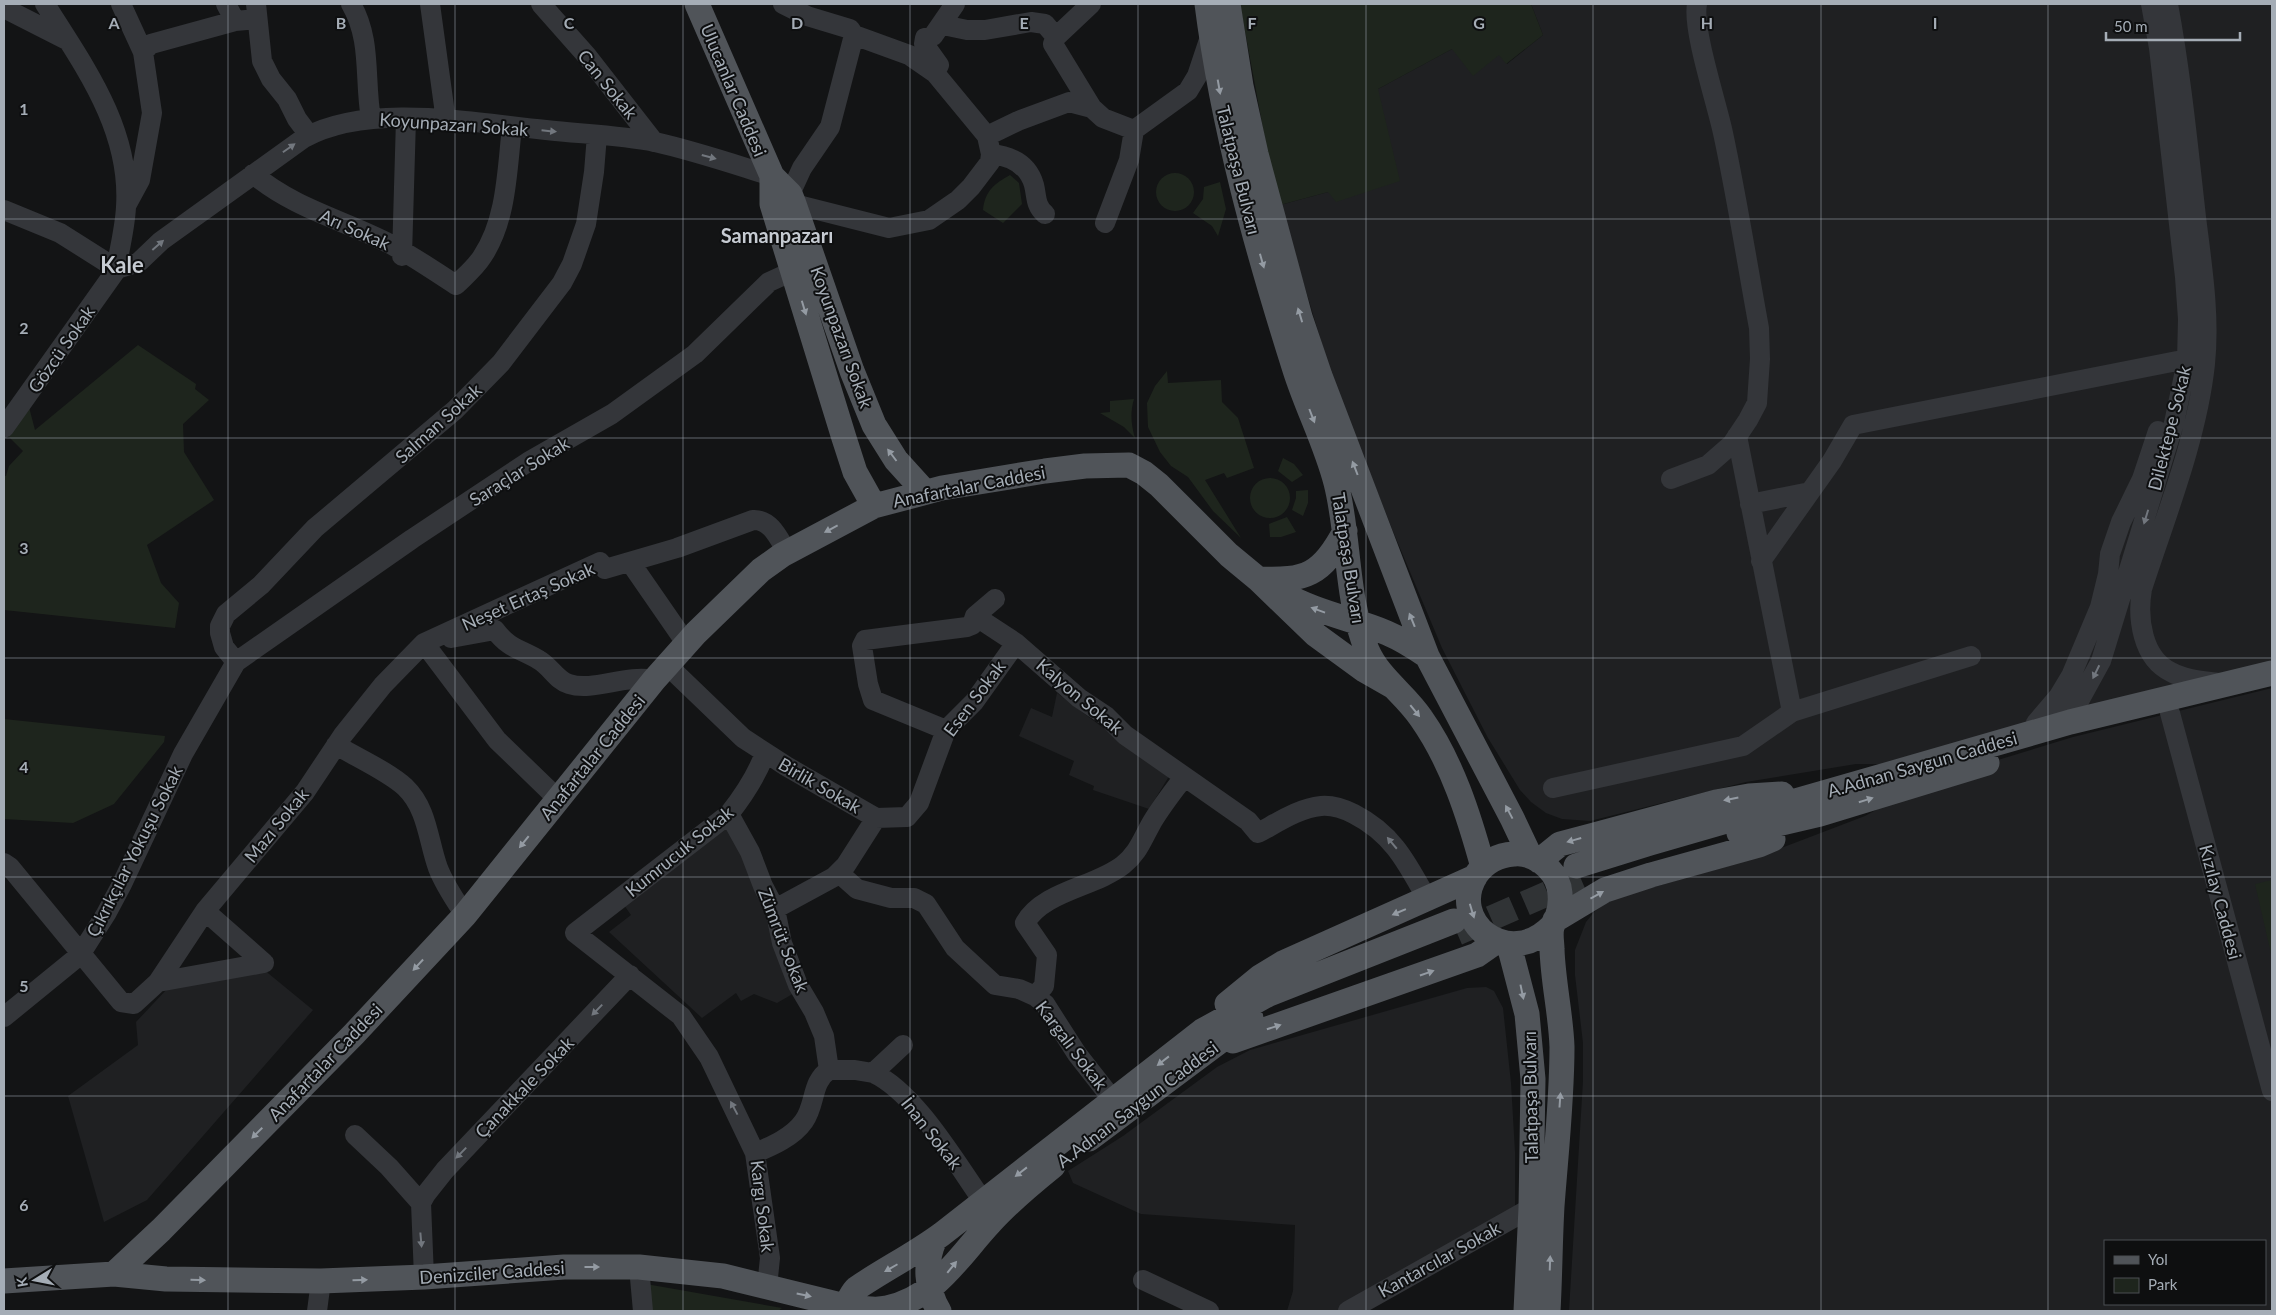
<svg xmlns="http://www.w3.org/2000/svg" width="2276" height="1315" font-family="Lato,sans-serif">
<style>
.built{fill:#1f2022;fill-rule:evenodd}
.green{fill:#1e251d}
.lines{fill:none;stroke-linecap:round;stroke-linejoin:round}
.major-tunnel{stroke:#303335;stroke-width:25;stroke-dasharray:25 12;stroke-linecap:butt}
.minor{stroke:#34363a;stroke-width:20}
.major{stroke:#505459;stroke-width:25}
.oneway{fill:#949ba3}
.oneway2{fill:#72777e}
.grid{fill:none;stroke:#a5adb6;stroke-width:1;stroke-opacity:0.55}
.labels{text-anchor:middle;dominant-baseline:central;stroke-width:4;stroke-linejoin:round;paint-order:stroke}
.street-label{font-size:18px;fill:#a5adb6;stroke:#0e0f10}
.quarter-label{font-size:20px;font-weight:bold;fill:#c6cbd2;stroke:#0e0f10}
.district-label{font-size:22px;font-weight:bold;fill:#c6cbd2;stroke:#0e0f10}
.grid-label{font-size:16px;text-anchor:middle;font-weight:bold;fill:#a5adb6;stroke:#0e0f10;stroke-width:4;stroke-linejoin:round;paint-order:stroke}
</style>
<rect width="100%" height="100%" fill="#131415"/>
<path class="built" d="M1531 4H2272V673L1923 764H1856L1746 782 1590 821 1562 819 1546 813 1531 802 1520 790 1488 738 1466 695 1442 648 1392 529 1331 374 1280 205 1328 192 1378 89 1452 49 1500 55 1507 64 1543 35Z
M2272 688V1311H1569L1583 1081V1043L1575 975V950L1586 922 1595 911 1610 900 1763 855 1865 816 1929 781 2073 737ZM2105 1241H2265V1304H2105Z
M1057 693 1126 745 1171 773 1149 809 1093 790 1094 786 1069 775 1074 761 1019 736 1031 708 1052 717Z
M725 821 747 856 796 992 777 1003 754 994 741 1001 736 993 702 1018 609 932 631 915 624 905Z
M263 969 313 1010 147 1200 104 1222 68 1096 138 1045 136 1022 168 988Z
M1486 987 1494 991 1503 1008 1511 1083 1515 1152V1217L1348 1311H1287L1293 1291 1295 1225 1141 1214 1073 1183 1068 1171 1123 1136 1217 1067 1250 1050 1467 988Z"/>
<path class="green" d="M1240 4H1531L1543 35 1506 64 1499 55 1473 76 1452 49 1378 89 1400 181 1336 202 1328 192 1280 205 1267 150Z
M1156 192a19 19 0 1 1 38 0a19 19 0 1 1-38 0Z
M1010 175 1019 183 1022 204 1003 223 983 210C985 191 994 184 1010 175Z
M1220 182 1226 209 1218 236 1212 226 1193 213 1203 199 1204 187Z
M138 345 196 384 195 389 209 400 183 424 184 452 214 500 147 545 161 583 179 603 175 628 4 610V476H6L9 466 23 451 7 435 29 407 35 430Z
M1167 371 1168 383 1221 380 1222 402 1238 418 1254 468 1227 478 1224 473 1205 480 1241 538 1213 511 1188 477 1171 466 1160 452 1148 427 1147 403 1155 386Z
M1134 399C1130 412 1131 425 1135 438L1124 427 1100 413 1110 412V401Z
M1283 458 1294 464 1303 475 1292 482 1278 471Z
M1250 498a20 20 0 1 1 40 0a20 20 0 1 1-40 0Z
M1308 490V503L1303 516 1292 510 1296 498V491Z
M1287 517 1296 532 1281 537H1270L1269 524Z
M4 719 165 736 164 742 114 804 73 823 4 819Z
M2272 880V958L2255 884Z
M646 1284 782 1308 778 1311H650Z"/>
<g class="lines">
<path class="major-tunnel" d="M1457 933 1581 879"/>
<path class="minor" d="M45 4C84 66 131 129 126 207 125 227 120 248 116 268L117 269
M121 4 143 52 152 113 140 180 127 204
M226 4 235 21
M256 4 262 61 271 79 287 99 297 119 309 135
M351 4C372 40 364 79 371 119
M430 4 446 121
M541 4 587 56 654 142
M783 4 807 16 850 29 854 35 909 55 935 73 987 136 991 154 990 162 971 187 958 200 929 220 889 228 794 204
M2168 4C2181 74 2188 146 2196 217 2202 266 2210 315 2205 364 2197 439 2165 518 2142 589 2137 618 2142 658 2171 672 2185 680 2204 681 2220 683
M4 8 67 40
M943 25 967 30H985L1031 22 1045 24 1056 37 1053 44 1092 108 1103 118 1134 130
M1056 37 1091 4
M143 52 151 44 235 21 257 19
M935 73 939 65 924 44 925 38 933 36 955 4
M987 136 1018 121 1069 102 1092 108
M991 154C1011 156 1028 164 1034 185 1037 197 1035 205 1045 214
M253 174C295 209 344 220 390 244 413 256 434 271 456 285
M790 194 802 168 830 127 854 35
M4 210 60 233 117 269
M1105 223 1129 160 1134 130 1188 91 1197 76 1211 34
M402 256 406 119
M117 269 139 262 161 241 304 138C370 102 473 123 546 130 582 134 620 135 655 142 695 151 733 164 772 176
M456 285C465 276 475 268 482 257 507 220 507 170 512 127
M4 428 117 269
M1671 479 1708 465 1732 444 1748 420 1757 403 1760 359 1759 328C1747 263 1737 198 1723 133 1717 104 1692 29 1697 4
M1750 504 1810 492
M1761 561 1832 461 1853 425 2177 361
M630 562 686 643
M975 616 1016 643 1079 698 1106 716 1125 735 1248 821 1258 833C1277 823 1299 808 1321 806 1332 805 1344 809 1354 814 1393 834 1407 863 1427 899
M451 638 495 630C509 649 521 649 539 660 550 666 557 681 569 684 593 692 626 674 654 680
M424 643 497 740 559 800
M236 662 224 647 220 633V626L226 614 261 585 315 528 455 410 501 363 562 283 572 264 586 224 594 172 597 135
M667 665 743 738 786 766 876 818
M1792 712 1971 656
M2170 713 2272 1091
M2036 723 2059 696 2071 676 2100 607 2108 574 2110 554 2121 522 2142 479 2158 431
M2050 724 2072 710 2079 701 2101 661 2174 423 2187 361 2188 319 2185 277 2159 48 2151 4
M946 730 873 700 868 684 862 646 865 640 967 627 972 625 975 616 995 599
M336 745C356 757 389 772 405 787 428 809 428 841 438 868 445 886 455 900 465 915
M765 753C757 775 744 795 729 814L575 933 681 1016 709 1057 755 1153 770 1258 767 1287
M1553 788 1743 746 1792 712 1737 436
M729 814 750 852 763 886 775 909 782 943 798 985 814 1012 824 1036 829 1070
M4 863 10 867 121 1002 134 1004 158 982 205 911 305 792 343 735 383 685 424 643 600 562 605 569 677 548 753 520C771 519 779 539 787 552
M839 873 857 889 891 898H914L926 904 955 948 995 985 1019 989 1035 996 1045 1004 1077 1054 1113 1100
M775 909 834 877 846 865 876 818 907 817 919 803 946 730 974 702 1016 643
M205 911 264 963
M158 982 264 963
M1035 996 1044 986 1047 955 1025 923C1043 891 1095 887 1123 865 1138 853 1142 840 1151 824 1160 808 1173 792 1184 777
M4 1017 80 955 106 914 122 884 183 754 236 662 412 539 528 462 612 414 695 354 769 282 793 271
M829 1070H855L873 1073 903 1045
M873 1073C915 1092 956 1163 983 1201
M355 1135 389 1167 421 1203 424 1277
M755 1153C772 1146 793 1137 804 1121 816 1104 811 1082 829 1070
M421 1203 426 1194 445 1170 630 975
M639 1267 643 1311
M1143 1280 1209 1311
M317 1311 321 1281
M1348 1311 1531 1208"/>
<path class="major" d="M697 4 772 176 790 194 794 204 852 371 874 425 896 460 925 492
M1207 4C1223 129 1257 250 1295 370 1307 408 1326 444 1336 483 1350 538 1345 597 1367 650 1379 678 1405 694 1421 718 1452 762 1469 816 1483 867
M1228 4 1241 86 1256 154 1300 317 1320 376 1427 656 1512 818 1530 856
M772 176V204L844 438 855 472 874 506
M1258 579C1306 581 1322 575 1345 531
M1282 593C1317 613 1351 618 1387 633 1401 639 1414 647 1427 656
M1739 833 1820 814 1987 763
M1539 861 1560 844 1594 835 1716 802 1749 796 1782 794
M1576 866 1650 843 2070 722 2272 673
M1555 920 1605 890 1651 875 1759 845 1773 839
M1509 945 1527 1014 1533 1079 1531 1208 1526 1311
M1227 1004 1260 977 1283 963 1475 877
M1233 1041 1477 955 1497 941
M1089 1139 1251 1018
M935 1239C924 1262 926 1290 939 1311
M114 1274 161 1230 354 1034 465 915 654 680 696 633 761 570 782 555 874 506 942 488 1045 471 1085 466 1129 465 1144 473 1159 485 1229 555 1258 579 1316 635 1364 670 1392 686
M4 1281 114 1274 166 1279 321 1281 424 1277 564 1267H639L723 1276 865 1311
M849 1307C861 1308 875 1311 887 1308 937 1297 959 1256 991 1222 1009 1202 1032 1183 1053 1166
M838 1311C850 1304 849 1295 857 1288 885 1269 915 1254 942 1234L1202 1031 1269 994 1454 921
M1548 1311C1550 1276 1550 1241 1552 1206 1556 1153 1562 1100 1562 1047 1561 1015 1553 982 1552 949 1552 943 1550 934 1552 927 1553 923 1556 920 1557 917 1561 907 1561 897 1559 887 1554 868 1534 852 1514 854 1498 855 1485 862 1476 875 1447 921 1508 971 1552 926"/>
</g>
<defs><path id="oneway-solid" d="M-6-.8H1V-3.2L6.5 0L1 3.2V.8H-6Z" transform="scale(1.25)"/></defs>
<g class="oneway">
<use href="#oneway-solid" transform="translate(1219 87) rotate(80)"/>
<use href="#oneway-solid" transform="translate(1262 261) rotate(74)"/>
<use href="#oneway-solid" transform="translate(804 308) rotate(73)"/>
<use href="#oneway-solid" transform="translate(1300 315) rotate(-107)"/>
<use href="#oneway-solid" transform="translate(1312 416) rotate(69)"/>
<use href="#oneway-solid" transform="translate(892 455) rotate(-127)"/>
<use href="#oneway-solid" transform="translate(1355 468) rotate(-111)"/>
<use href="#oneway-solid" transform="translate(831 529) rotate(152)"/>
<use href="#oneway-solid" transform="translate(1318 610) rotate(-160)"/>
<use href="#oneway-solid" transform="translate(1412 620) rotate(-112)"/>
<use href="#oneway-solid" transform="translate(1415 711) rotate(51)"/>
<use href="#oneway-solid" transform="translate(1731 799) rotate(169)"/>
<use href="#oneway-solid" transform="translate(1866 800) rotate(-17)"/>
<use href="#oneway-solid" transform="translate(1509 812) rotate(-118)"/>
<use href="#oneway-solid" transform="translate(1574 840) rotate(164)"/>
<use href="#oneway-solid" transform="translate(524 842) rotate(129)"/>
<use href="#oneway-solid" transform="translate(1597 895) rotate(-29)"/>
<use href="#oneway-solid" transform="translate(1472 911) rotate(73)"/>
<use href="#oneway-solid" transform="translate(1399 912) rotate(157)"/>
<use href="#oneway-solid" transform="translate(418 965) rotate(133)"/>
<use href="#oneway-solid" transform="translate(1427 973) rotate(-19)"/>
<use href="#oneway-solid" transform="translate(1522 992) rotate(78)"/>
<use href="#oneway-solid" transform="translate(1274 1027) rotate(-18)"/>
<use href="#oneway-solid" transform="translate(1163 1061) rotate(142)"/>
<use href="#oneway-solid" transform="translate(1560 1100) rotate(-86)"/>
<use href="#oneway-solid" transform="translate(257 1133) rotate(135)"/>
<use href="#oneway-solid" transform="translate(1021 1172) rotate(142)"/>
<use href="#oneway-solid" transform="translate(1550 1263) rotate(-88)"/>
<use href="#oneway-solid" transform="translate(592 1267)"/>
<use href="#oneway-solid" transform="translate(952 1267) rotate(-51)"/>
<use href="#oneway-solid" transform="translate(891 1268) rotate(150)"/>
<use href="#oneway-solid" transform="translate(198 1280) rotate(1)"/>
<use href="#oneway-solid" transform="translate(360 1280) rotate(-2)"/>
<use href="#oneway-solid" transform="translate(804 1295) rotate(12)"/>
</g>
<g class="oneway2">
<use href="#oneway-solid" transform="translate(549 131) rotate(6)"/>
<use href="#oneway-solid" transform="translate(289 148) rotate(-35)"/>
<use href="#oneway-solid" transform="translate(709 157) rotate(15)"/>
<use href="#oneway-solid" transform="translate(158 245) rotate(-41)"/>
<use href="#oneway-solid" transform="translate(2146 517) rotate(107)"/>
<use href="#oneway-solid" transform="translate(2096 672) rotate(116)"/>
<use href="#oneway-solid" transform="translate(1392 843) rotate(-130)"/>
<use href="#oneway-solid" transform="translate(597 1010) rotate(134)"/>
<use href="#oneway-solid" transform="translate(734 1108) rotate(-118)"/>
<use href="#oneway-solid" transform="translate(461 1153) rotate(134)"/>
<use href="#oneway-solid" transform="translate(421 1240) rotate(85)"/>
</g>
<path class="grid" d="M228 4V1311M455 4V1311M683 4V1311M910 4V1311M1138 4V1311M1366 4V1311M1593 4V1311M1821 4V1311M2048 4V1311M4 219H2272M4 438H2272M4 658H2272M4 877H2272M4 1096H2272"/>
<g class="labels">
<g class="street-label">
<text transform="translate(608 84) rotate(51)">Can Sokak</text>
<text transform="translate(734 90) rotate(67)">Ulucanlar Caddesi</text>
<text transform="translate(454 124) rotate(4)">Koyunpazarı Sokak</text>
<text transform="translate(1239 170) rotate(76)">Talatpaşa Bulvarı</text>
<text transform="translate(355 229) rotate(24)">Arı Sokak</text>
<text transform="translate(842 337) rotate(70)">Koyunpazarı Sokak</text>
<text transform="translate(61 349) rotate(-55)">Gözcü Sokak</text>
<text transform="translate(438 423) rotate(-42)">Salman Sokak</text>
<text transform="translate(2169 428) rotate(-76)">Dilektepe Sokak</text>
<text transform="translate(519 471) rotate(-32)">Saraçlar Sokak</text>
<text transform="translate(969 486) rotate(-11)">Anafartalar Caddesi</text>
<text transform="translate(1349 558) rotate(81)">Talatpaşa Bulvarı</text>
<text transform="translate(528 596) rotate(-24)">Neşet Ertaş Sokak</text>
<text transform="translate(1080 696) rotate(40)">Kalyon Sokak</text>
<text transform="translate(974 698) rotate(-53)">Esen Sokak</text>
<text transform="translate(592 757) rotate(-51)">Anafartalar Caddesi</text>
<text transform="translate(1922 764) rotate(-16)">A.Adnan Saygun Caddesi</text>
<text transform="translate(820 785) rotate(30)">Birlik Sokak</text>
<text transform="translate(276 825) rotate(-51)">Mazı Sokak</text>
<text transform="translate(134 851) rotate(-63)">Çıkrıkçılar Yokuşu Sokak</text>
<text transform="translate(679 851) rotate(-39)">Kumrucuk Sokak</text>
<text transform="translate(2221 902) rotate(75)">Kızılay Caddesi</text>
<text transform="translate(784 940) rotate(69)">Zümrüt Sokak</text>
<text transform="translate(1072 1045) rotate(53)">Kargalı Sokak</text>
<text transform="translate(325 1062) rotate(-46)">Anafartalar Caddesi</text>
<text transform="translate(524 1087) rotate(-46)">Çanakkale Sokak</text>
<text transform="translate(1530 1097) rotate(-91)">Talatpaşa Bulvarı</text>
<text transform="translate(1137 1104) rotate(-37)">A.Adnan Saygun Caddesi</text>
<text transform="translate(932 1133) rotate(52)">İnan Sokak</text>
<text transform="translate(763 1206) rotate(83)">Kargı Sokak</text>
<text transform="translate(1439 1259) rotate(-29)">Kantarcılar Sokak</text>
<text transform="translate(492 1272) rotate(-4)">Denizciler Caddesi</text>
</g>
<g class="quarter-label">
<text x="777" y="235">Samanpazarı</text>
</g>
<g class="district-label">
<text x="122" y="264">Kale</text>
</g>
</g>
<g class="grid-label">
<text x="114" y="29">A</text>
<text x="341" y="29">B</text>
<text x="569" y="29">C</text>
<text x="797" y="29">D</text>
<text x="1024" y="29">E</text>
<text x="1252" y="29">F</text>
<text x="1479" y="29">G</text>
<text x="1707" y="29">H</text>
<text x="1935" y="29">I</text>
<text x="24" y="115">1</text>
<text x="24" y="334">2</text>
<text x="24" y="554">3</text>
<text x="24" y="773">4</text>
<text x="24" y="992">5</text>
<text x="24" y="1211">6</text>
</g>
<rect width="2276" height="1315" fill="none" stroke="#a5adb6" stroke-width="10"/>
<rect x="2104" y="1240" width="162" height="65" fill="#0e0f10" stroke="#4a4e52"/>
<rect x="2114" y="1256" width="25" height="8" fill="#505459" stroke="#4a4e52"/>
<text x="2148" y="1265" font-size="15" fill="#a5adb6">Yol</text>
<rect x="2114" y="1278" width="25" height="15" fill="#1e251d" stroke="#4a4e52"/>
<text x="2148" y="1290" font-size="15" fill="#a5adb6">Park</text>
<g transform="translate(35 1280) rotate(260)" stroke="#0e0f10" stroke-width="4" paint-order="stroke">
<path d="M0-4L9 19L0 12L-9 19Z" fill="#a5adb6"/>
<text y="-8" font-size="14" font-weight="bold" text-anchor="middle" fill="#a5adb6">K</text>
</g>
<path d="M2106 32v8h134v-8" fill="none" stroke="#a5adb6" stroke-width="2.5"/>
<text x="2114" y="32" font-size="15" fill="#a5adb6" stroke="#0e0f10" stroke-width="4" paint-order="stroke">50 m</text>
</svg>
